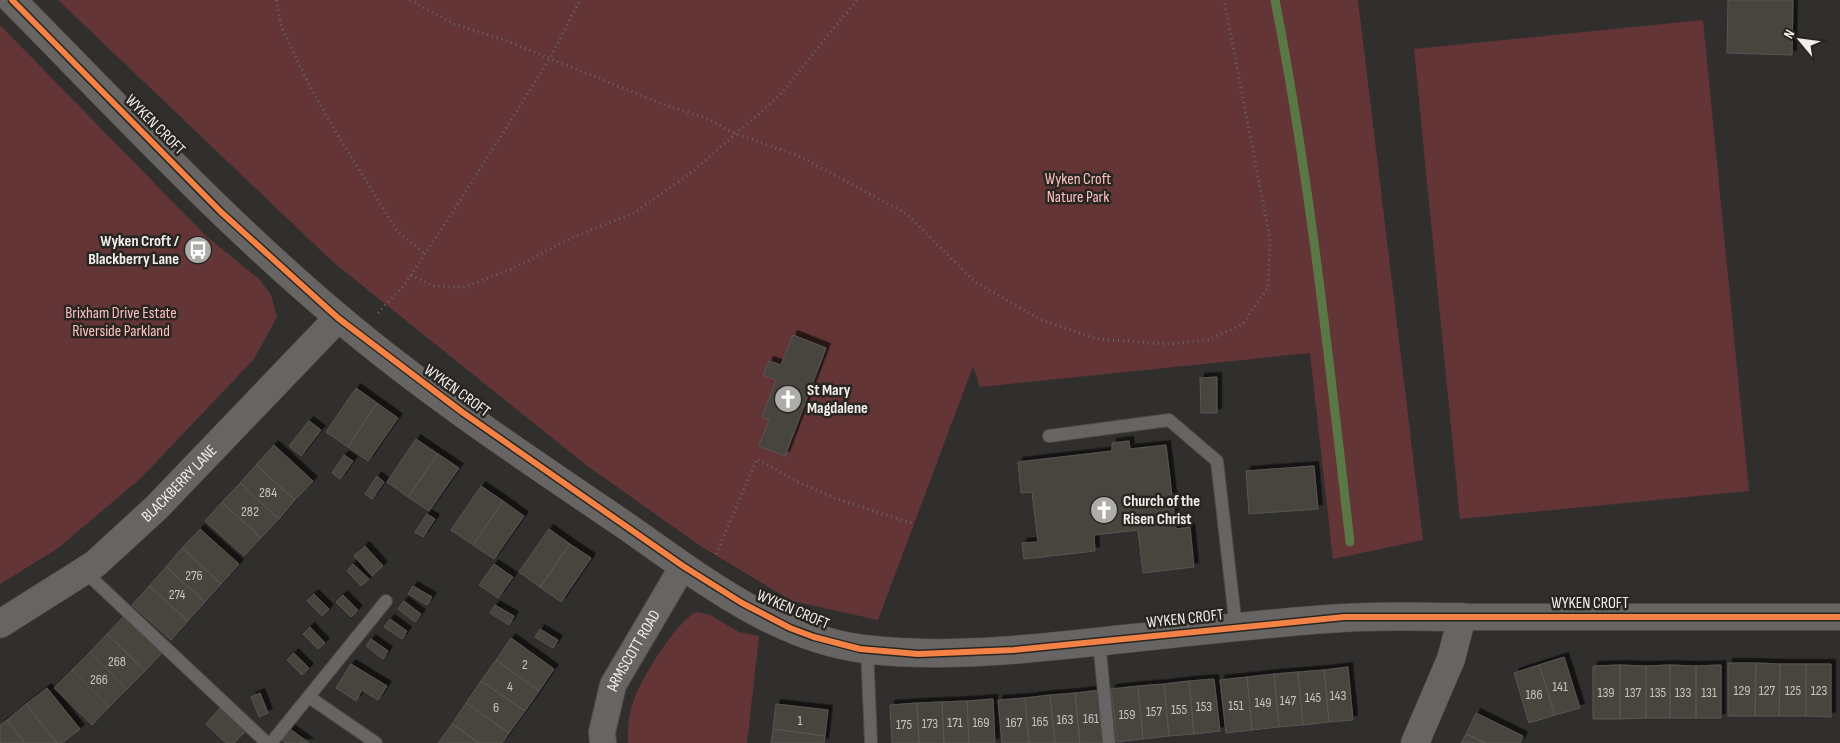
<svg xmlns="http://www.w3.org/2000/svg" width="1840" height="743" font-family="'Sofia Sans Condensed',sans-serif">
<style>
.green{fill:#633537}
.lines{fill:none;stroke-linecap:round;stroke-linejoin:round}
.stream{stroke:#5a7846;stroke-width:9}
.building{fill:#47453c;stroke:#575654;filter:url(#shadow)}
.lane-casing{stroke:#4d4b49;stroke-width:14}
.street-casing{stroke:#4d4b49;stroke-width:28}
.secondary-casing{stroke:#4d4b49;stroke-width:29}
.path{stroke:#676664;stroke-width:3;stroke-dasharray:1 4;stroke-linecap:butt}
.lane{stroke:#676563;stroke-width:12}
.street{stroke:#676563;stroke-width:26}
.secondary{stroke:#676563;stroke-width:28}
.cycleway-casing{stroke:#292622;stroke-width:9}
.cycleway{stroke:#f48246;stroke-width:6}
.labels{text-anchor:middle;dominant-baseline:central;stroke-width:5;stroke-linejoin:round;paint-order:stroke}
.number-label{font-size:14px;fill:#c6c4c0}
.street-label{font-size:16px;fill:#f1efec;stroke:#292622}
.park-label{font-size:16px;fill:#fdc0c1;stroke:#292622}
.poi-label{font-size:16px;font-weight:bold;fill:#f1efec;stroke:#292622;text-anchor:start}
</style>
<defs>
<filter id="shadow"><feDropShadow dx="4.5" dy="-4.5" stdDeviation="0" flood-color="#0009"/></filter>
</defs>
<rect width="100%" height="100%" fill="#312f2d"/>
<path class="green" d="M58 0H1358L1423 540 1333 559 1310 353 980 387 973 366 878 620 792 601 702 547 586 465 333 262Z
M1703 20 1749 491 1460 519 1414 49Z
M0 25 205 235 260 280 271 295 277 317 254 359 141 478 57 549 0 584Z
M698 612 710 615 739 632 759 636 747 743H628C627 728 629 711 635 697 642 678 680 615 698 612Z"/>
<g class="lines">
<path class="stream" d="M1275 0C1310 179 1329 361 1350 542"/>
</g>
<path class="building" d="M1728 0H1793L1792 55 1727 53Z
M793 335 826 348 785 456 759 446 769 420 762 417 776 380 763 375 769 361 781 365Z
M1217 377V413H1201L1200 378Z
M356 388 377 403 348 447 326 432Z
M377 403 398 418 368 461 348 447Z
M309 421 321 430 301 456 289 446Z
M416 439 438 454 408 497 387 482Z
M1129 441 1130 449 1166 445 1176 529 1190 527 1194 567 1143 573 1138 530 1094 535 1095 551 1024 559 1022 543 1038 542 1032 492 1021 493 1018 462 1112 451V443Z
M274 445 313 481 295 500 256 465Z
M438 454 459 468 429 511 408 497Z
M344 455 353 461 340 479 332 473Z
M256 465 295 500 279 519 240 483Z
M1314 466 1318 509 1249 514 1246 471Z
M377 476 384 482 372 499 365 494Z
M240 483 279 519 261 538 222 502Z
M481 486 503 501 473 545 451 530Z
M503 501 524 516 494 559 473 545Z
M222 502 261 538 244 556 205 521Z
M427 514 435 519 423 537 415 532Z
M200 529 239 564 221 584 182 548Z
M549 529 570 544 540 587 519 572Z
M570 544 591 558 561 602 540 587Z
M365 546 383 566 372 576 354 556Z
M182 548 221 584 205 602 166 567Z
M353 564 369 579 361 586 347 571Z
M494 564 513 577 498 598 479 585Z
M166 567 205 602 188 621 149 586Z
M149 586 188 621 171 640 132 605Z
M413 586 432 597 427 605 408 594Z
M314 594 329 609 322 616 307 601Z
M343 595 358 610 351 617 336 602Z
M404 601 421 614 415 622 398 609Z
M495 605 514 616 509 625 490 613Z
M125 615 163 652 145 671 107 634Z
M390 619 407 631 402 639 384 627Z
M310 627 325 643 318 649 303 634Z
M540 629 558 640 553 648 535 637Z
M107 634 145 671 127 689 90 652Z
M511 638 554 669 539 691 496 660Z
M371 639 388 651 383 659 366 646Z
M90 652 127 689 109 707 72 670Z
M294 653 309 668 302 675 287 660Z
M1564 657 1580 708 1555 715 1539 665Z
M496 660 539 691 525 711 481 681Z
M1728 663H1756L1755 716H1728Z
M1756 663 1780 664 1779 716H1755Z
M351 664 387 686 378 700 362 690 356 701 336 688Z
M1780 664H1806V716H1779Z
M1806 664H1831V717L1806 716Z
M1539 665 1555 715 1529 723 1514 673Z
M1620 665 1646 666V718L1620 719Z
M1620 665V719H1593V666Z
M1670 665V718H1646V666Z
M1670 665 1696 666V718H1670Z
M1721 665V718H1696V666Z
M1348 667 1353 720 1329 722 1324 670Z
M72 670 109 707 92 725 54 688Z
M1324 670 1329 722 1303 725 1298 672Z
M1298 672 1303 725 1279 727 1274 674Z
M1274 674 1279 727 1252 730 1247 677Z
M1247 677 1252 730 1226 733 1220 680Z
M1214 679 1220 731 1194 734 1189 681Z
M481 681 525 711 509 733 466 703Z
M1189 681 1194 734 1169 736 1164 684Z
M1164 684 1169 736 1143 739 1138 686Z
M1138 686 1143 739 1117 742 1111 689Z
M47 688 80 729 62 743H57L26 704Z
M1101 690 1106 743H1080L1075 693Z
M260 693 268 713 259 717 251 697Z
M1075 693 1080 743H1055L1050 695Z
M1050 695 1055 743H1029L1025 698Z
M1025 698 1029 743H1002L998 700Z
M993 699 995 743H969L967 701Z
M967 701 969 743H944L942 702Z
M942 702 944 743H919L917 703Z
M466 703 509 733 502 743H479L452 724Z
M917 703 919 743H892L890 705Z
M26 704 57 743H25L7 720Z
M776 704 828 710 825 736 773 729Z
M221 707 247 730 234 743H226L206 724Z
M1476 713 1523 736 1520 743H1486L1466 734Z
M7 720 25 743H0V725Z
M452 724 479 743H438Z
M290 729 309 743H286L282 740Z
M773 729 825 736 824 743H771Z
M1466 734 1486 743H1461Z"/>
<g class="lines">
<g class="lane-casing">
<path id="lane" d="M1049 436 1169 420 1217 461 1236 628
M84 571 267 743
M1099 642 1109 743
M867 649 871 743
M309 697 376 743
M271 743 386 601"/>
</g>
<g class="street-casing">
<g id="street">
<path d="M1462 617H1840"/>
<path id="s1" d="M603 743 602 732 613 685 683 566"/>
</g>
</g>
<g class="secondary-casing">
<g id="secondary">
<path d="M12 0C119 108 222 220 339 318 429 394 529 460 626 526 698 576 775 638 864 649 953 660 1044 647 1133 638 1203 631 1273 622 1343 618 1383 615 1422 617 1462 617L1451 659 1415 743"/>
<path id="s2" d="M0 624 95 564 157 507 338 318"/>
</g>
</g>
<path class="path" d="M276 0 282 28 307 81 337 134 397 231 425 254
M410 0 454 24 507 41 662 104 706 118 736 134 799 156 907 214 974 281 1041 320 1097 339 1166 344 1208 340 1243 324 1268 287 1270 239 1224 0
M411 275 434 286 464 287 512 269 571 238 634 213 692 172 779 96 857 0
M378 313 405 284 454 210 549 60 580 0
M716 554 757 459 800 483 837 499 914 524"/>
<use href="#lane" class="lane"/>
<use href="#street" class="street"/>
<use href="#secondary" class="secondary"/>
<g class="cycleway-casing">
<path id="cycleway" d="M12 0 221 212 338 318 462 412 683 566 742 603 790 628 814 637 860 649 918 654 1014 650 1344 617H1840"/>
</g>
<use href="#cycleway" class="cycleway"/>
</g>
<defs>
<g id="bus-disc" transform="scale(1.4375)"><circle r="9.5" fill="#aeaca9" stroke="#292622"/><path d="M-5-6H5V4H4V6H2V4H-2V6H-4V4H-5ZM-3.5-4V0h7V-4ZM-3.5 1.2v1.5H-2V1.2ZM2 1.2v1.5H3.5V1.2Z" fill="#fff"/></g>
<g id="church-disc" transform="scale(1.4375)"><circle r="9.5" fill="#aeaca9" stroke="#292622"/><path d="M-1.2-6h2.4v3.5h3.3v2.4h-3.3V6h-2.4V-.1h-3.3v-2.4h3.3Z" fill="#fff"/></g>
</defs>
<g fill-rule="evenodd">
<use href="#bus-disc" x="198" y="250"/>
<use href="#church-disc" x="788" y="399"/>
<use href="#church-disc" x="1104" y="510"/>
</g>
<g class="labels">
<g class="number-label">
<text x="268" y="492">284</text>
<text x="250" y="511">282</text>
<text x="194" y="575">276</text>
<text x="177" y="594">274</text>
<text x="117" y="661">268</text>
<text x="525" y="664">2</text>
<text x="99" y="679">266</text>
<text x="510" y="686">4</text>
<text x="1560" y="686">141</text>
<text x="1742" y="690">129</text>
<text x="1767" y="690">127</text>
<text x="1793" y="690">125</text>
<text x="1819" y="690">123</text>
<text x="1606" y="692">139</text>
<text x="1633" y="692">137</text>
<text x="1658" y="692">135</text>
<text x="1683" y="692">133</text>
<text x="1709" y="692">131</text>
<text x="1534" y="694">186</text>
<text x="1338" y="695">143</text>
<text x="1313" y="697">145</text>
<text x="1288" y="700">147</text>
<text x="1263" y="702">149</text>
<text x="1236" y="705">151</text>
<text x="1204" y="706">153</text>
<text x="496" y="707">6</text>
<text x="1179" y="709">155</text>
<text x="1154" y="711">157</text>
<text x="1127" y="714">159</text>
<text x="1091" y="718">161</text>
<text x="1065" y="719">163</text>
<text x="800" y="720">1</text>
<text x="1040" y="721">165</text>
<text x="955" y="722">171</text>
<text x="981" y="722">169</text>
<text x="1014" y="722">167</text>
<text x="930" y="723">173</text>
<text x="904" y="724">175</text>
</g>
<g class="street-label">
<text transform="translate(155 125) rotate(45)">WYKEN CROFT</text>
<text transform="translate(457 391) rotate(36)">WYKEN CROFT</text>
<text stroke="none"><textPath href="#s2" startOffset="229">BLACKBERRY LANE</textPath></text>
<text x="1590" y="603">WYKEN CROFT</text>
<text transform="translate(793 610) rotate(23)">WYKEN CROFT</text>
<text transform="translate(1185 619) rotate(-6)">WYKEN CROFT</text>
<text stroke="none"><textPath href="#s1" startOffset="99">ARMSCOTT ROAD</textPath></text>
</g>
<g class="park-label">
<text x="1078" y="179">Wyken Croft<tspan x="1078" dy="18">Nature Park</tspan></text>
<text x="121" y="313">Brixham Drive Estate<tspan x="121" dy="18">Riverside Parkland</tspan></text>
</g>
<g class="poi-label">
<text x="179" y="241" text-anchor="end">Wyken Croft /<tspan x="179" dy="18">Blackberry Lane</tspan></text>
<text x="807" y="390">St Mary<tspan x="807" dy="18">Magdalene</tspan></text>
<text x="1123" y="501">Church of the<tspan x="1123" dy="18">Risen Christ</tspan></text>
</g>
</g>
<g transform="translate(1800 40) rotate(299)" stroke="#292622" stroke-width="4" paint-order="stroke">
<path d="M0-4L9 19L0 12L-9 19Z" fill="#f1efec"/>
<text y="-8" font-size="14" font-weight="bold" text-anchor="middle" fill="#f1efec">N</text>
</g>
</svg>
